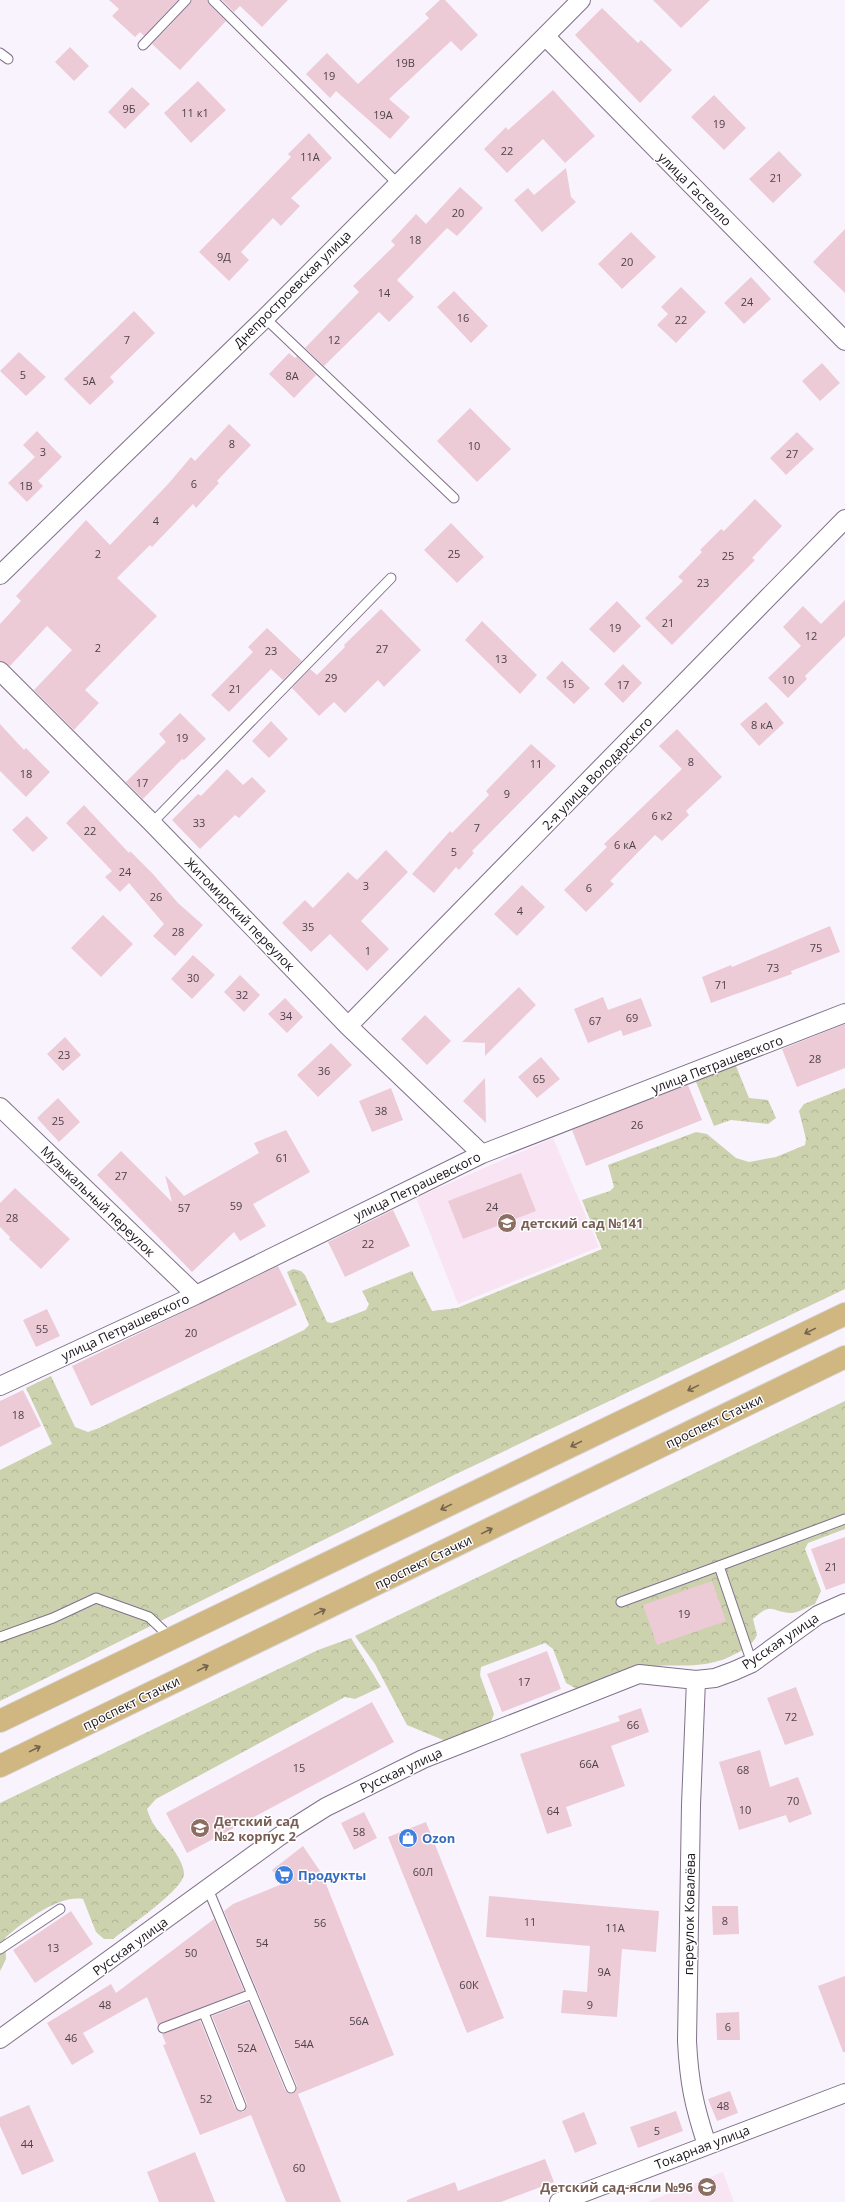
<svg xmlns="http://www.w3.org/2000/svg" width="845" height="2202" font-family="'Open Sans',sans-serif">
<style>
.education{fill:#f9e4f4}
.forest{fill:url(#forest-crowns)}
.building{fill:#edcbd6}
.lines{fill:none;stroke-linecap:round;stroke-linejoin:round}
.lane-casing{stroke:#807189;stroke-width:11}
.street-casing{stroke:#807189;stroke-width:20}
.primary-casing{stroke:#d6d5d6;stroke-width:24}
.lane{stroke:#fff;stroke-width:9}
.street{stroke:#fff;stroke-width:18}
.primary{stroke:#d0b680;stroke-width:22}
.oneway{stroke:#74644e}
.labels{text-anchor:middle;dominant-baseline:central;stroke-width:3;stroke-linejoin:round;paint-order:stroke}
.number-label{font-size:11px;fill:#4e414a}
.street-label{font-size:13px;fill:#19131c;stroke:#fff}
.education-label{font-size:13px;font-weight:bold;fill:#785e54;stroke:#fff;text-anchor:start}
.shop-label{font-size:13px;font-weight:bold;fill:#366cbe;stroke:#fff;text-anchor:start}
</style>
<defs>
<pattern id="forest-crowns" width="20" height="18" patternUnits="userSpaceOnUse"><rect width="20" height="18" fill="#ccd2ad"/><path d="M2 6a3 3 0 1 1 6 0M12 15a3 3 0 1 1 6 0" fill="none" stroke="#afb394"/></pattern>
</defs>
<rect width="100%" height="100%" fill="#f9f3fe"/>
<path class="education" d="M553 1138 599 1247 458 1304 416 1198Z
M723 2172 734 2202H647Z"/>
<path class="forest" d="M734 1061 749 1098 768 1100 776 1118 768 1124 731 1120 714 1126 694 1077Z
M845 1088V1289L452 1476 0 1701V1470L52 1444 26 1388 51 1376 75 1427 88 1432 99 1428 304 1330 309 1325 287 1272 293 1269 301 1271 305 1275 327 1322 332 1323 366 1310 369 1304 362 1291 412 1271 432 1311 457 1308 602 1249 582 1200 610 1191 614 1187 608 1165 696 1132 707 1134 736 1158 749 1162 776 1157 805 1145 806 1139 799 1111 804 1104Z
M845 1401V1529L808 1543 805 1549 821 1591 815 1604C809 1606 798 1613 791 1613 771 1612 772 1601 753 1619L757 1635C752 1645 747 1648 737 1653 701 1673 676 1661 638 1668 618 1671 596 1682 577 1689L566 1683 553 1649 545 1643 481 1667 480 1675 494 1714 489 1727 448 1742 407 1725 375 1664 355 1636Z
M351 1638 381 1687 355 1699 345 1697 156 1799 147 1809C154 1831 162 1832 173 1849 178 1856 184 1866 184 1874 183 1890 127 1928 113 1939H104L96 1932 83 1899C58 1895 23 1922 5 1938L6 1959 0 1971V1803L318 1650Z"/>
<path class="building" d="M109 0H178L144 36 140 32 135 37 112 16 119 9Z
M192 0H207L209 4 226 21 180 70 152 44 190 4Z
M222 0H288L262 27 240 6 234 12Z
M440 0H445L478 35 461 51 451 41 389 99 410 117 390 139 336 91 330 98 306 74 327 53 358 84 429 18 425 14Z
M653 0H710L681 28Z
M602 8 638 43 641 40 672 70 640 103 575 35Z
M70 47 89 66 74 81 55 62Z
M198 81 226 110 191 143 164 113Z
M132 87 150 104 125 129 108 112Z
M553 90 595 136 565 163 543 139 507 173 484 149 506 127 508 130Z
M714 95 746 128 724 150 691 117Z
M309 133 332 158 291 198 300 206 281 226 273 218 241 252 249 260 229 281 199 252 291 157 288 154Z
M779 151 802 175 773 203 749 179Z
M566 168 571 197 576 202 542 232 514 200 528 188 534 195Z
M460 187 483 208 457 236 447 228 397 280 414 297 389 322 379 312 324 366 305 348 359 292 353 286 395 245 391 241 416 214 426 224Z
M845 229V293L813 262Z
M631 232 656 257 622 289 598 264Z
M751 277 771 299 744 324 724 303Z
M681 287 706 312 676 343 657 325 668 314 661 307Z
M454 291 488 326 471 343 437 307Z
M134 311 155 333 110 377 114 382 90 405 64 379Z
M19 352 46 377 26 396 0 371Z
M289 353 295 358 297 356 316 375 294 398 269 374Z
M822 363 840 383 820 401 802 381Z
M470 408 511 449 477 482 437 441Z
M229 424 251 445 217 481 219 483 196 508 193 504 152 547 150 545 117 578 157 616 85 690 99 703 74 730 34 690 72 650 47 626 10 666 0 661V624L21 601 16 596 86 520 110 545 169 483 191 457 195 461Z
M37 431 62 457 38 481 43 486 27 502 8 483 35 457 23 445Z
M797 432 814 449 786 475 770 458Z
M755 499 782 526 752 558 755 560 672 645 645 618 683 581 678 577 702 552 700 550 721 529 724 531Z
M451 523 484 557 457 583 424 550Z
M845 600V636L805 676 807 679 788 698 768 678 801 646 783 627 803 606 821 624Z
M617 601 641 626 614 653 589 629Z
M381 609 421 650 384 687 378 680 345 713 334 702 319 716 292 688 310 669 317 675 345 647 344 645Z
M482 621 537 675 520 694 465 640Z
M267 628 302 661 283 680 271 669 229 712 211 695 253 652 248 647Z
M562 661 590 688 574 704 546 678Z
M623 664 642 683 623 703 604 684Z
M766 702 784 723 759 746 740 724Z
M180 713 206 739 184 760 182 759 143 799 126 782 166 742 159 734Z
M271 721 288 739 269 758 252 741Z
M0 724 24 750 26 748 50 772 26 797 0 771Z
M677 729 722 777 686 811 689 815 662 841 655 835 610 881 614 884 586 912 564 890 607 847 604 844 682 769 659 746Z
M531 744 556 766 472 851 474 853 459 870 456 867 434 893 412 874 450 831 452 833 489 795 486 791Z
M227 769 243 785 252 777 266 791 239 818 235 815 200 849 172 820 198 794 201 796Z
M84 805 129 853 130 851 153 874 178 903 203 925 175 956 153 936 164 924 129 883 120 892 105 877 112 871 66 823Z
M27 816 48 838 33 852 12 830Z
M386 850 408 872 361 921 389 949 367 971 330 934 311 952 282 923 305 900 313 908 348 872 357 880Z
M522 885 545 907 517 936 494 914Z
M103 915 133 944 101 977 71 948Z
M830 926 840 952 791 971 792 974 711 1003 702 977 731 965 732 967Z
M193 955 215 975 192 999 171 979Z
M240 975 260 995 244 1012 224 992Z
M519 987 536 1005 485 1056V1043L462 1042Z
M603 997 608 1010 641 998 652 1026 623 1036 621 1030 588 1043 574 1009Z
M285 998 303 1017 287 1033 268 1014Z
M425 1015 451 1041 427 1065 401 1039Z
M845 1024V1068L797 1087 782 1049Z
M65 1037 81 1055 63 1071 47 1054Z
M331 1043 352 1065 318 1097 297 1075Z
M541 1057 560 1079 537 1098 518 1077Z
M485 1078 486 1123 463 1101Z
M688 1085 702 1120 586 1166 572 1130Z
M391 1088 403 1120 372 1132 359 1101Z
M58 1098 80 1122 59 1142 37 1118Z
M286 1130 310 1172 253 1204 266 1226 240 1241 234 1232 192 1272 97 1175 121 1151 172 1202 165 1175 184 1196 259 1153 254 1143Z
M521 1173 536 1211 463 1239 448 1201Z
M15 1188 70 1239 41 1269 9 1239 10 1237 0 1227V1203Z
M393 1210 410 1246 345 1277 328 1242Z
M278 1266 297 1305 91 1406 72 1366Z
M47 1309 60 1336 36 1347 23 1320Z
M23 1390 41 1426 0 1447V1401Z
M845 1537V1583L826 1590 811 1549Z
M712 1581 726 1621 657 1645 643 1605Z
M547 1651 561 1689 502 1712 487 1674Z
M796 1687 814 1735 785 1745 767 1698Z
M372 1702 394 1742 187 1853 166 1813Z
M641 1708 649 1732 611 1746 625 1786 566 1807 572 1826 547 1834 520 1754 620 1721 618 1716Z
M760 1750 770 1787 798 1777 812 1814 789 1823 786 1815 739 1830 719 1762Z
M364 1812 377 1838 354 1850 341 1823Z
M426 1822 504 2018 467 2033 388 1837Z
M303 1846 322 1874 394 2055 298 2094 341 2202H286L251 2115 200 2135 163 2045 166 2044 162 2034 200 2020 235 2108 243 2112 246 2109 247 2104 212 2016 249 2002 285 2090 291 2094 296 2091 297 2086 224 1911 233 1904 282 1884 272 1870Z
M489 1896 659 1911 656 1952 622 1949 617 2017 561 2013 563 1990 587 1992 590 1946 486 1937Z
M712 1906H738L739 1934 713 1935Z
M71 1911 93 1944 35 1983 13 1950Z
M214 1919 244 1991 158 2025 147 1997 83 2033 94 2052 72 2065 47 2023 111 1984 116 1993Z
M845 1976V2052H843L818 1986Z
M739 2012 740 2040H717L716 2013Z
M730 2091 738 2113 717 2121 708 2099Z
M29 2105 54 2161 22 2175 0 2126V2117Z
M676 2111 683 2131 638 2148 630 2127Z
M584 2112 597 2144 575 2153 562 2121Z
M195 2152 215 2202H159L147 2172Z
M545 2159 554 2182 501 2202H407V2200L455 2182 458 2191Z"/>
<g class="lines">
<g class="lane-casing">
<path id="lane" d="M213 0 398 184
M143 45 186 0
M0 53 8 59
M265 318 454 498
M152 823 391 578
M719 1566 845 1519
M621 1602 719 1566 752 1663
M0 1637 53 1618 96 1598 149 1617 171 1638
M0 1949 60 1909
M252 1994 291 2088
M204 2013 241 2106
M163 2028 252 1994 208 1889"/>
</g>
<g class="street-casing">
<path id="street" d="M546 37 845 341
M0 575 265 318 581 0
M0 671 152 823 348 1026 482 1154
M348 1026 845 519
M0 1107 196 1295
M0 1386 196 1295 482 1154 845 1013
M696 1680 691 1805 687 2041C689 2082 694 2106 707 2145
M0 2039 280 1836 326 1807 423 1759 639 1674 696 1680 715 1678 734 1671 752 1663 818 1615 845 1603
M559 2202 845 2093"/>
</g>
<g class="primary-casing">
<path id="primary" d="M0 1721 845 1314
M0 1766 845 1357"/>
</g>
<use href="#lane" class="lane"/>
<use href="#street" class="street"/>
<use href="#primary" class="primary"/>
</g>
<defs><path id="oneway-shaft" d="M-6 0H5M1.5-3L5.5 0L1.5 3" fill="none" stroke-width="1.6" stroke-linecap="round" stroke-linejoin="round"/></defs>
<g class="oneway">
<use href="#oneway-shaft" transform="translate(810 1331) rotate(154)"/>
<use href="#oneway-shaft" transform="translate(693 1388) rotate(154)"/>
<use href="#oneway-shaft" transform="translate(576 1444) rotate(154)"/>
<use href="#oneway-shaft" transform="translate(446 1507) rotate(154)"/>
<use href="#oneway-shaft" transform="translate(487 1531) rotate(-26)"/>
<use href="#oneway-shaft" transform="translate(320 1612) rotate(-26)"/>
<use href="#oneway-shaft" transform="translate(203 1668) rotate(-26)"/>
<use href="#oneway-shaft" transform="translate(35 1749) rotate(-26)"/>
</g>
<defs>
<g id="school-disc" transform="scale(1)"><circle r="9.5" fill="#8d6e63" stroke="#fff"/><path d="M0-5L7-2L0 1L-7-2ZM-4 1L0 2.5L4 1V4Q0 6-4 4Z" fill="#fff"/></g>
<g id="shop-disc" transform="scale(1)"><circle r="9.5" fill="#3f7fe0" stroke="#fff"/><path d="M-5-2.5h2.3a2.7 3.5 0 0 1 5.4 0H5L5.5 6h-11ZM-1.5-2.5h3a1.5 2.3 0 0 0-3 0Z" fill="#fff"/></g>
<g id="supermarket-disc" transform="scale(1)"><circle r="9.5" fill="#3f7fe0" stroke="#fff"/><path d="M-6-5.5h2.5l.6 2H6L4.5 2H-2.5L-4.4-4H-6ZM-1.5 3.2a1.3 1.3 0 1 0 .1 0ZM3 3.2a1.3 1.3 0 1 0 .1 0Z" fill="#fff"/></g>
</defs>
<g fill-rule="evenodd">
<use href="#school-disc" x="507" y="1223"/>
<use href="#school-disc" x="200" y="1828"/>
<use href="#shop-disc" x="408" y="1838"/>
<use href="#supermarket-disc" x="284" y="1875"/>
<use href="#school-disc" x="707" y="2187"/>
</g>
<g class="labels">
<g class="number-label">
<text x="405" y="62">19В</text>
<text x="329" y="75">19</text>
<text x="129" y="108">9Б</text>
<text x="195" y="112">11 к1</text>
<text x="383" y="114">19А</text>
<text x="719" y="123">19</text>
<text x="507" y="150">22</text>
<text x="310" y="156">11А</text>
<text x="776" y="177">21</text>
<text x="458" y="212">20</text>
<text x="415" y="239">18</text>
<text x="224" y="256">9Д</text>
<text x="627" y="261">20</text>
<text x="384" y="292">14</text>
<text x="747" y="301">24</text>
<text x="463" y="317">16</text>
<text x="681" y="319">22</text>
<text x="127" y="339">7</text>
<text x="334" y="339">12</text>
<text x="23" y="374">5</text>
<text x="292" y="375">8А</text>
<text x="89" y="380">5А</text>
<text x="232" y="443">8</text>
<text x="474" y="445">10</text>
<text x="43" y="451">3</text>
<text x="792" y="453">27</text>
<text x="194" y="483">6</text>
<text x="26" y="485">1В</text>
<text x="156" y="520">4</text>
<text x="98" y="553">2</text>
<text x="454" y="553">25</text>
<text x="728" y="555">25</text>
<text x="703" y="582">23</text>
<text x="668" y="622">21</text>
<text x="615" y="627">19</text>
<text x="811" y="635">12</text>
<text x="98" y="647">2</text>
<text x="382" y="648">27</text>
<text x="271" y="650">23</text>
<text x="501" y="658">13</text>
<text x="331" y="677">29</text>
<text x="788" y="679">10</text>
<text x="568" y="683">15</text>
<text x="623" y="684">17</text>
<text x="235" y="688">21</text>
<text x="762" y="724">8 кА</text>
<text x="182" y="737">19</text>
<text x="691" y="761">8</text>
<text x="536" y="763">11</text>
<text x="26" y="773">18</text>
<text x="142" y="782">17</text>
<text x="507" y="793">9</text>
<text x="662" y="815">6 к2</text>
<text x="199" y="822">33</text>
<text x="477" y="827">7</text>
<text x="90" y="830">22</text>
<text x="625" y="844">6 кА</text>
<text x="454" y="851">5</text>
<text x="125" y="871">24</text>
<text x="366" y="885">3</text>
<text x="589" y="887">6</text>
<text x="156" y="896">26</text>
<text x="520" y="910">4</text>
<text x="308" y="926">35</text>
<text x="178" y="931">28</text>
<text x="816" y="947">75</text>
<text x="368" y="950">1</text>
<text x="773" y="967">73</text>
<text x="193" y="977">30</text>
<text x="721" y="984">71</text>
<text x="242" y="994">32</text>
<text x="286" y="1015">34</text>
<text x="632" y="1017">69</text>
<text x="595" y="1020">67</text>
<text x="64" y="1054">23</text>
<text x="815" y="1058">28</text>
<text x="324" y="1070">36</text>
<text x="539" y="1078">65</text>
<text x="381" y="1110">38</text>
<text x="58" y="1120">25</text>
<text x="637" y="1124">26</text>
<text x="282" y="1157">61</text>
<text x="121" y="1175">27</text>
<text x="236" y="1205">59</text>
<text x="492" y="1206">24</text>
<text x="184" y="1207">57</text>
<text x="12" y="1217">28</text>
<text x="368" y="1243">22</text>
<text x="42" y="1328">55</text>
<text x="191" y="1332">20</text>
<text x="18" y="1414">18</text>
<text x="831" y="1566">21</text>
<text x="684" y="1613">19</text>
<text x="524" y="1681">17</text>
<text x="791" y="1716">72</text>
<text x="633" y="1724">66</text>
<text x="589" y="1763">66А</text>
<text x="299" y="1767">15</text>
<text x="743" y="1769">68</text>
<text x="793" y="1800">70</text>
<text x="745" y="1809">10</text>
<text x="553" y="1810">64</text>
<text x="359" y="1831">58</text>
<text x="423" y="1871">60Л</text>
<text x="725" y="1920">8</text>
<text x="530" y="1921">11</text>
<text x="320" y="1922">56</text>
<text x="615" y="1927">11А</text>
<text x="262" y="1942">54</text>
<text x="53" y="1947">13</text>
<text x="191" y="1952">50</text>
<text x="604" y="1971">9А</text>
<text x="469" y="1984">60К</text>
<text x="105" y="2004">48</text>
<text x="590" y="2004">9</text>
<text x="359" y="2020">56А</text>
<text x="728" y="2026">6</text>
<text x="71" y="2037">46</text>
<text x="304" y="2043">54А</text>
<text x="247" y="2047">52А</text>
<text x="206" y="2098">52</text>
<text x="723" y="2105">48</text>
<text x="657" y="2130">5</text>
<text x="27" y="2143">44</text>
<text x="299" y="2167">60</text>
</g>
<g class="street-label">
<text transform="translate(695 189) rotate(45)">улица Гастелло</text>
<text transform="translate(292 289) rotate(-45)">Днепростроевская улица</text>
<text transform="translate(597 773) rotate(-46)">2-я улица Володарского</text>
<text transform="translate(240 914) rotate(46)">Житомирский переулок</text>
<text transform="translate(717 1064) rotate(-21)">улица Петрашевского</text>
<text transform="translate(417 1186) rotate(-26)">улица Петрашевского</text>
<text transform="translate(98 1201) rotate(44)">Музыкальный переулок</text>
<text transform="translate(125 1327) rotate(-25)">улица Петрашевского</text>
<text transform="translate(714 1421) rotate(-26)">проспект Стачки</text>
<text transform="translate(423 1562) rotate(-26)">проспект Стачки</text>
<text transform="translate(780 1641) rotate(-34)">Русская улица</text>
<text transform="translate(131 1703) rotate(-26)">проспект Стачки</text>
<text transform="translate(401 1770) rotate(-25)">Русская улица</text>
<text transform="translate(689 1914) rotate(-89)">переулок Ковалёва</text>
<text transform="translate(130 1946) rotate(-36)">Русская улица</text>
<text transform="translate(702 2147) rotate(-21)">Токарная улица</text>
</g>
<g class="education-label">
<text x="521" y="1223">детский сад №141</text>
<text x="214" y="1821">Детский сад<tspan x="214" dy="15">№2 корпус 2</tspan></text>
<text x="693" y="2187" text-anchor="end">Детский сад-ясли №96</text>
</g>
<g class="shop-label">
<text x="422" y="1838">Ozon</text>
<text x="298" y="1875">Продукты</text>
</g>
</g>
</svg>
